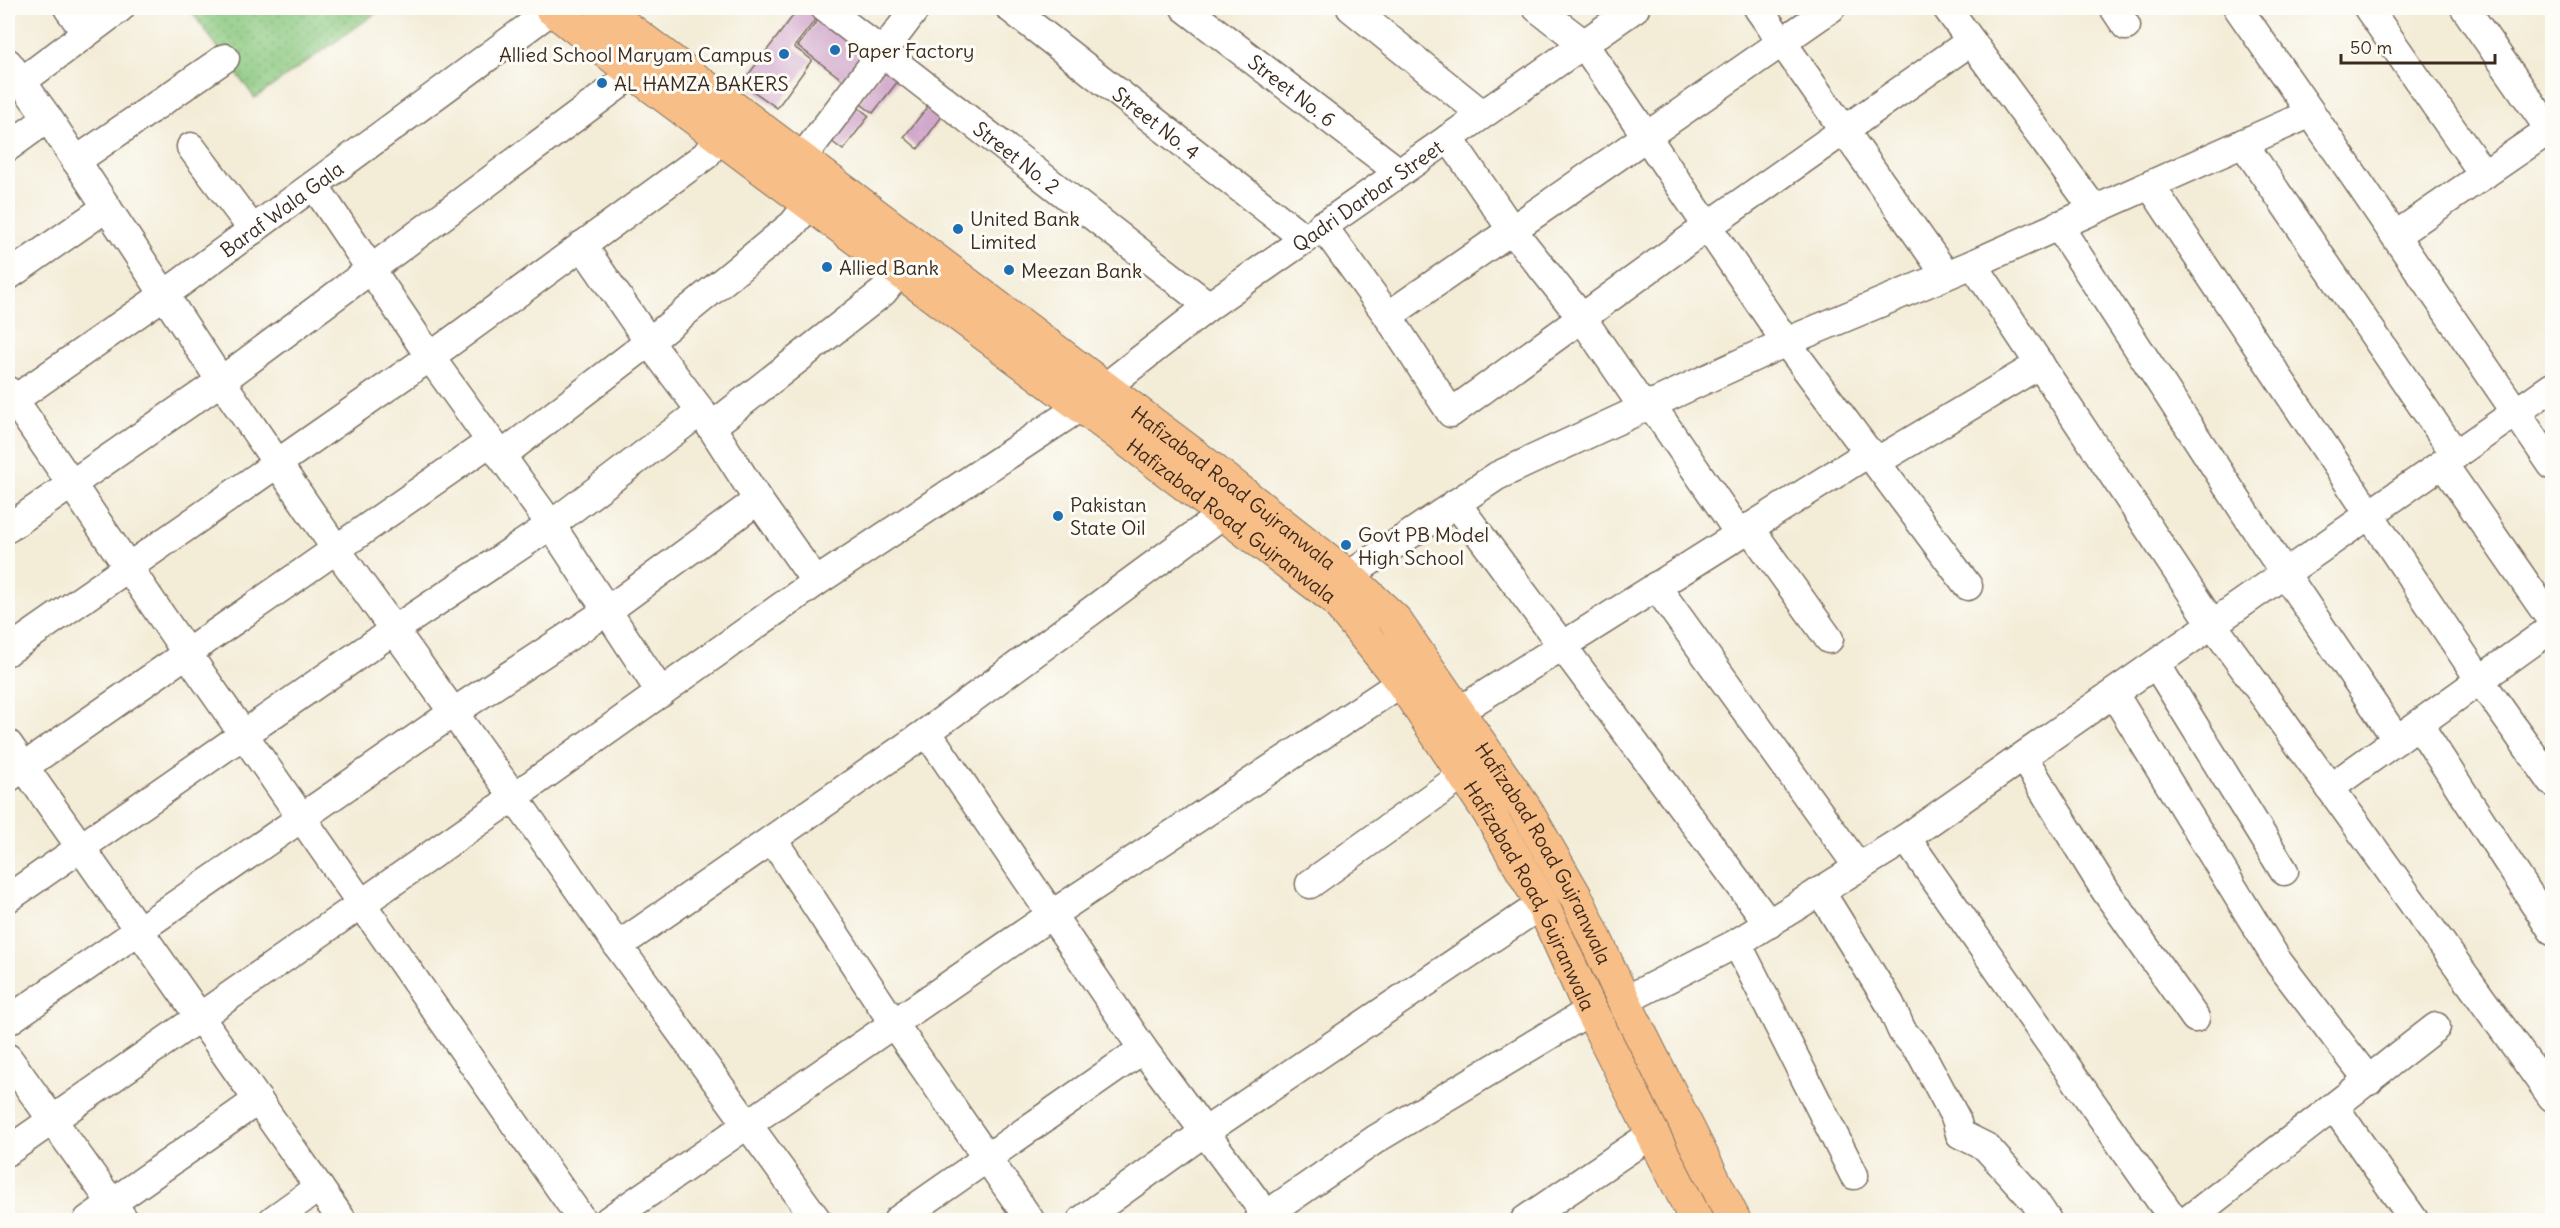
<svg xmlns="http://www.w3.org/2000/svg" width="2560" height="1228" font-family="Delius,sans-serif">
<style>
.grass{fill:url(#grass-dots);stroke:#62784e;stroke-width:1.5}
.building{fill:#d0a5ca}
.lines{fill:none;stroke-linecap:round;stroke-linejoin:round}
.minor-casing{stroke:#7b6e5f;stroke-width:31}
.major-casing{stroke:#7b6e5f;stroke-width:35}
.minor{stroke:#fff;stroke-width:28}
.major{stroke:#f7be88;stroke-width:33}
.poi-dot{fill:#1f6fb2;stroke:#fdfcf7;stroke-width:2}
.labels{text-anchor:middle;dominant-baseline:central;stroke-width:6;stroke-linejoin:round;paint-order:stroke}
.poi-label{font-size:20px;fill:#3b2a1e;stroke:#fdfcf7;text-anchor:start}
.street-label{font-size:20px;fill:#3b2a1e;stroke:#fdfcf7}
</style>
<defs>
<pattern id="grass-dots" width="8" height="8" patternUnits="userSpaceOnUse" patternTransform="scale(1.5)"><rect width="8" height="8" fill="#89c77e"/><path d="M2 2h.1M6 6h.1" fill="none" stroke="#71a267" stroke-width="1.8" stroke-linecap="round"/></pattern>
</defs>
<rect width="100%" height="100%" fill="#fdfcf7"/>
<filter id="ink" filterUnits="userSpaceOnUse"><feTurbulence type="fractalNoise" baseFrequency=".0167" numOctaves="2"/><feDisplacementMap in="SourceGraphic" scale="12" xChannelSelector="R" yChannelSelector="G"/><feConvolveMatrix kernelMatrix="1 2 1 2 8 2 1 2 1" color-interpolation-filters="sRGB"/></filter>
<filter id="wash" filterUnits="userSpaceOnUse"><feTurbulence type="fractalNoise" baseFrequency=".008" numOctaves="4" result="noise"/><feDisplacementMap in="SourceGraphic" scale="24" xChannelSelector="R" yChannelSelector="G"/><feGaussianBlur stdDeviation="1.35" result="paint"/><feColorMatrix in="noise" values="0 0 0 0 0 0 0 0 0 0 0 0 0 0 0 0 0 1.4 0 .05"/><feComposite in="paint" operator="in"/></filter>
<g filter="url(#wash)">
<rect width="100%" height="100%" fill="#f3ecd7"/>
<path class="grass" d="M189 8H383L255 98Z"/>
<g id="blocks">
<path class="building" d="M799 8H812L820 14 794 47 812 60 777 108 742 83Z
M822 15 873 53 848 84 798 46Z
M887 64 902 76 873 113 858 102Z
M931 102 946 111 918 149 904 137Z
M855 105 869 116 843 150 827 138Z"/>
</g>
</g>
<g filter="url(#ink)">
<use href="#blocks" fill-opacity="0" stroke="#7b6e5f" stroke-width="1.5"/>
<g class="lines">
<g class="minor-casing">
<g id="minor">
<path d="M68 8 86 33"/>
<path id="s1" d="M825 8 1209 306"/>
<path id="s2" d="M1010 8 1304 238"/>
<path id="s3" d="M1185 8 1399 172"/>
<path d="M1351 8 1482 114"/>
<path d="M1537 8 1583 43 1786 342 1968 586"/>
<path d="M1758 8 1946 275"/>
<path d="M1947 8 2094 209"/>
<path d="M2114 8 2126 26"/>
<path d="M2238 8 2311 113"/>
<path d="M2368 8 2484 175"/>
<path d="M2465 8 2552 133"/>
<path d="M8 63 48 118 221 381 336 549 514 797 618 946 817 1220"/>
<path d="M21 82 120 8"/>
<path d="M1449 138 1512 230 1582 318 1643 407"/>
<path d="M2243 143 2456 455"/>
<path d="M8 147 48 118"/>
<path d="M191 147 253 230"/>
<path d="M802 158 916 8"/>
<path d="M76 161 225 58"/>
<path d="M314 185 430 357 551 525 661 693"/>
<path d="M2150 185 2480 680 2552 782"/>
<path d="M1322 225 1388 316 1451 413 1708 226 1971 41"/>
<path d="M2058 225 2285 574 2397 740"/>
<path d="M2396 235 2552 128"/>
<path d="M582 245 649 342 701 411 758 500 816 582"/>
<path d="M1973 264 2213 625 2552 1097"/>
<path d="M8 276 107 207"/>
<path d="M1388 316 1831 8"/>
<path d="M8 391 186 652 582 1220"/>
<path d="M1650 403 1739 533"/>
<path id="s4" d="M8 404 164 295 553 9"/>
<path d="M711 427 883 292 899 272"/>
<path d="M501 456 649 342 793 224 809 204"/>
<path d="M1876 462 2040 364"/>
<path d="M2443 464 2552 621"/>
<path d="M1456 503 1769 924"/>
<path d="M1749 527 1829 639"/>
<path d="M8 528 221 381 617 86 630 70"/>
<path d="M1348 576 1497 476 1786 342 1973 264 2311 113 2552 465"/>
<path d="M1656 586 1859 868"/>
<path d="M8 651 430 357 706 155 719 136"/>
<path d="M2156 664 2284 871"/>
<path d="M2114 694 2279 963 2369 1081"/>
<path d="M1459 711 1870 452"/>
<path d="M2419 725 2552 930"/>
<path d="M927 732 1143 1049 1270 1220"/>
<path d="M8 744 342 1220"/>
<path d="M2023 757 2105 890 2195 1018"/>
<path d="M8 778 490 442"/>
<path d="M2330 788 2552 628"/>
<path d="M1906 838 2174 1220"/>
<path d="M773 840 894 1024 1030 1220"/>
<path d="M1310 884 1463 775"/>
<path d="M1820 891 1890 1004 1902 1031 1921 1053 1956 1119 1960 1134 1986 1147 2033 1199 2047 1220"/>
<path d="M8 898 394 630 551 525 701 411"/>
<path d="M1737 943 1854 1175"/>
<path d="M618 946 927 732 1223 514"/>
<path d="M1624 1001 1737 943 1906 838 2552 387"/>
<path d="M8 1021 454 712 607 611 758 500"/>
<path d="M8 1058 124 1220"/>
<path d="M2335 1108 2414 1220"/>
<path id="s5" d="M8 1151 514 797 816 582 1080 407 1209 306 1635 8"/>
<path d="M88 1220 258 1100"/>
<path d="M273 1220 319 1187"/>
<path d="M609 1220 1051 915 1402 682"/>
<path d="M898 1220 1143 1049"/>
<path d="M1082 1220 1206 1131 1542 904"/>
<path d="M1259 1220 1376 1139 1591 1010"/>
<path d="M1525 1220 1652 1134"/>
<path d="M2188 1220 2436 1027"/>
</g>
</g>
<g class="major-casing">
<g id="major">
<path id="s6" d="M551 8 630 70 1136 447 1335 599 1402 682 1488 811 1542 904 1588 1005 1696 1220"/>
<path id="s7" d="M601 8 1194 455 1348 576 1394 619 1524 807 1577 899 1624 1001 1734 1220"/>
</g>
</g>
<use href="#minor" class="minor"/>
<use href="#major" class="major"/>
</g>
</g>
<g class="poi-dot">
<circle cx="835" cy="50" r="6"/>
<circle cx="784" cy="54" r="6"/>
<circle cx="602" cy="83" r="6"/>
<circle cx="958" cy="229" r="6"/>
<circle cx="827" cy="267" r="6"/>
<circle cx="1009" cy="270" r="6"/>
<circle cx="1058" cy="516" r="6"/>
<circle cx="1346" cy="545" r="6"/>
</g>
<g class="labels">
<g class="poi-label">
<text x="847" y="50">Paper Factory</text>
<text x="772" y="54" text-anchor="end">Allied School Maryam Campus</text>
<text x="614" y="83">AL HAMZA BAKERS</text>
<text x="970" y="218">United Bank<tspan x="970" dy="23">Limited</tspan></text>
<text x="839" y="267">Allied Bank</text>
<text x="1021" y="270">Meezan Bank</text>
<text x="1070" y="504">Pakistan<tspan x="1070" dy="23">State Oil</tspan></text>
<text x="1358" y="534">Govt PB Model<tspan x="1358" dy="23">High School</tspan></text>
</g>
<g class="street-label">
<text stroke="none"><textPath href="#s3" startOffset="135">Street No. 6</textPath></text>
<text stroke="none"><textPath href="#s2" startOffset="186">Street No. 4</textPath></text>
<text stroke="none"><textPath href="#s1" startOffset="243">Street No. 2</textPath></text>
<text stroke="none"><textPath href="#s5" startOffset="1662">Qadri Darbar Street</textPath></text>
<text stroke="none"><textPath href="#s4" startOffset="336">Baraf Wala Gala</textPath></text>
<text stroke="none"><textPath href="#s7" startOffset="794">Hafizabad Road Gujranwala</textPath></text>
<text stroke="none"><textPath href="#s6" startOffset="852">Hafizabad Road, Gujranwala</textPath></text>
<text stroke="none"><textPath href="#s7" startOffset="1280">Hafizabad Road Gujranwala</textPath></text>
<text stroke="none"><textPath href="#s6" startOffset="1338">Hafizabad Road, Gujranwala</textPath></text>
</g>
</g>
<rect width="2560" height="1228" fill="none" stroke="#fdfcf7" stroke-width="30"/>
<path d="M2341 54v9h154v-9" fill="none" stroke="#3b2a1e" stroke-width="3"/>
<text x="2350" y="54" font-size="18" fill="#3b2a1e" stroke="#fdfcf7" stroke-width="4.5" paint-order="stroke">50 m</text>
</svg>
